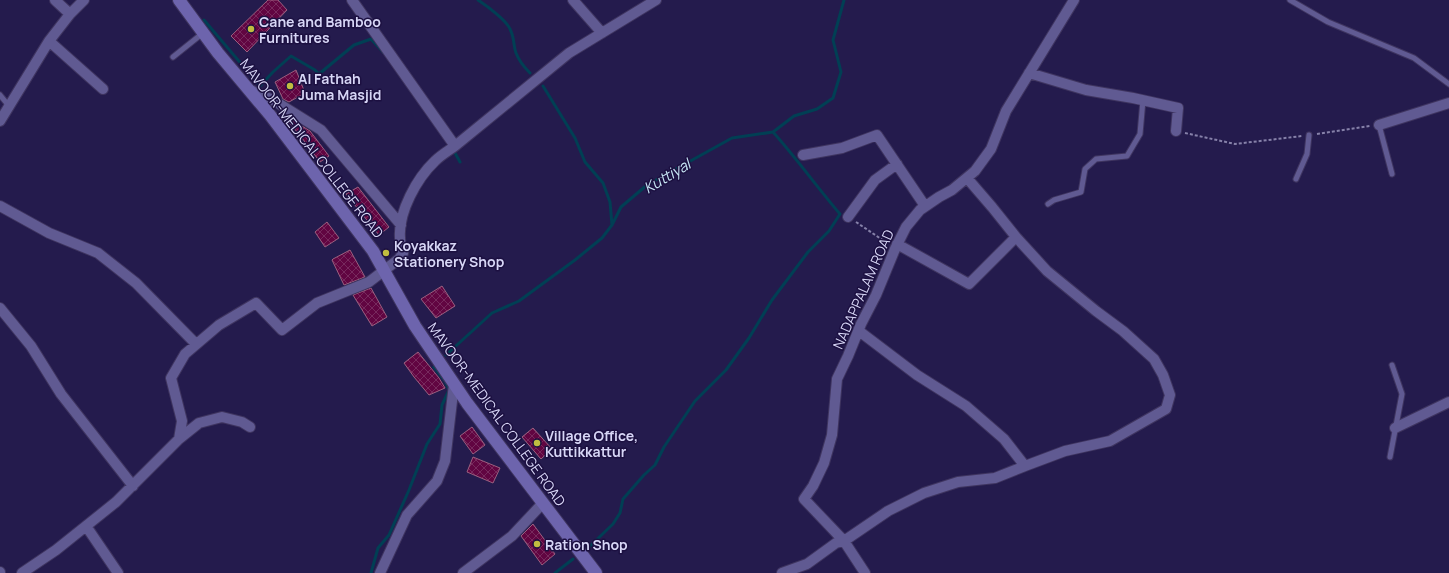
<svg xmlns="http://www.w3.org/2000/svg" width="1449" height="573" font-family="Manrope,sans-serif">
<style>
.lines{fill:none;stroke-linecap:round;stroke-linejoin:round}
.stream{stroke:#013f54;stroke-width:3}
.building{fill:url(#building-cross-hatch);stroke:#9b5f7f}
.lane-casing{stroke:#3f3560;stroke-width:7}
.street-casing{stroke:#3f3560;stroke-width:12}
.secondary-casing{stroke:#3f3560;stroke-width:14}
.path{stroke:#8681a9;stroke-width:2;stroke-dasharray:3 2;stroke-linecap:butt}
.lane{stroke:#605a92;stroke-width:5}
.street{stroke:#605a92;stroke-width:10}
.secondary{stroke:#6d64ad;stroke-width:12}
.poi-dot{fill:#c1bd40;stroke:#1c1041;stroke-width:1.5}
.labels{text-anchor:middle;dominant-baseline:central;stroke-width:3;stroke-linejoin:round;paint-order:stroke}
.poi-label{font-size:14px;font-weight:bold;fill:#d7d6f6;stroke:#1c1041;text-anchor:start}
.street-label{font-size:14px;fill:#d7d6f6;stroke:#1c1041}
.water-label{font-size:15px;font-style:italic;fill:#c7e6f5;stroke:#1c1041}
</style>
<defs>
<pattern id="building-cross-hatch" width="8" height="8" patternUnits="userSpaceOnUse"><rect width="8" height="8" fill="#610541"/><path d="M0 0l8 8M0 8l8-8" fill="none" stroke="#77295d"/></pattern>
</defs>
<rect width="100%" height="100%" fill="#241b4d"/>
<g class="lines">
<path class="stream" d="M478 0C487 6 506 20 510 29 515 39 513 45 516 53 519 61 524 67 530 73
M204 20 260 86 273 72 291 56 315 70 319 74 354 45 371 39 384 53
M543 86 575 138 585 162 603 183 610 202 612 225
M455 153 460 162
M446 355 492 313 519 301 575 260 602 238 612 225 621 207 647 185 732 138 773 132 794 116 817 109 833 98 841 72 833 40 844 0
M584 553 588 548 613 524 620 513 623 499 644 475 655 465 664 447 695 401 726 370 749 338 772 300 808 252 829 231 840 214C817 187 797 159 773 132
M371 573 378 548 389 535 409 490 427 444 440 424 442 405 449 390 445 381 434 367
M555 573 573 559"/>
</g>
<path class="building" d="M268 0H278L287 10 247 52 231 36Z
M296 70 305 93 289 102 283 99 275 82Z
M284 115 310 131 329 156 320 162 299 134 283 116Z
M358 187 389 227 379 235 346 194Z
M327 222 339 238 325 247 315 232Z
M350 250 365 277 344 285 332 260 333 259Z
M442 286 455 306 436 318 421 299Z
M371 288 387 317 372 326 353 295Z
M418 352 439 378 445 388 429 395 414 377 404 363Z
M472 427 485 445 473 454 460 436Z
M533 428 552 449 541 459 522 437Z
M473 457 500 468 493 483 467 472Z
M533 524 555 554 542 565 521 536Z"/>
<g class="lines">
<g class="lane-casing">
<path id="lane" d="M1290 0 1328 22 1414 58 1449 84
M173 57 203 33
M0 95 9 106
M1379 125 1392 174
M1296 179 1307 154 1309 135
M1048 204 1054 200 1081 192 1085 169 1096 159 1127 156 1140 134 1143 100
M1390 457 1402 394 1392 365"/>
</g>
<g class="street-casing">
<path id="street" d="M55 0 70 14 49 41 103 89
M352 0 455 146 569 53 656 0
M573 0 602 33
M70 14 84 0
M1029 73 1086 90 1133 98 1178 108 1176 131
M248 89 273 100 321 130 401 225
M0 121 49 41
M1379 125 1449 103
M803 155 842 148 877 135 925 206
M967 178 992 207 1016 237 1047 271 1096 311 1123 331 1154 359 1163 375 1170 395 1166 409 1110 441 1065 451 1025 466
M0 206 49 233 98 253 136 283 196 344
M848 217 875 180 897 164
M897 244 969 284 1016 237
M0 308 31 346 61 394 133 486
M1395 428 1449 402
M179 439 199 423 222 417 242 422 250 427
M86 526 118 573
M0 572V573
M22 573 56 550 116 502 179 439 182 421 171 378 185 354 219 325 256 303 282 330 317 303 369 282 399 259 403 253C402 248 400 243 400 238 398 212 417 178 435 161 441 155 448 151 455 146
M380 573 407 515 437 481 445 461 454 384
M463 573 512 536 542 504
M782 573 807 564 836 543 844 541 888 511 924 493 958 482 995 478 1025 466 1004 439 966 406 917 375 859 331
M865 573 844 541 804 499 813 486 824 463 832 435 837 379 848 356 861 324 876 295 895 249 906 227 920 210 939 197 952 190 975 171 991 149 1006 111 1074 0"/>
</g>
<g class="secondary-casing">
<path id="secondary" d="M179 0 218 53 270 115 373 251 415 326 467 403 596 573"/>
</g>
<path class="path" d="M1185 133 1235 144 1302 136
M1317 134 1370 126
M856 222 887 243"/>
<use href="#lane" class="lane"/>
<use href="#street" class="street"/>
<use href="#secondary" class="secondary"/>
</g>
<g class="poi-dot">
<circle cx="251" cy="29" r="4"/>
<circle cx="290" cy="86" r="4"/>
<circle cx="386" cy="253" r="4"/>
<circle cx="537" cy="443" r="4"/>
<circle cx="537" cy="544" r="4"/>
</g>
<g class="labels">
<g class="poi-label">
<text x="259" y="21">Cane and Bamboo<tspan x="259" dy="16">Furnitures</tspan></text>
<text x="298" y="78">Al Fathah<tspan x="298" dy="16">Juma Masjid</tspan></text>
<text x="394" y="245">Koyakkaz<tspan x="394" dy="16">Stationery Shop</tspan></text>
<text x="545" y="435">Village Office,<tspan x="545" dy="16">Kuttikkattur</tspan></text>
<text x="545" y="544">Ration Shop</text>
</g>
<g class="street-label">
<text transform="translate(312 148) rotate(52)">MAVOOR-MEDICAL COLLEGE ROAD</text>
<text transform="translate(863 289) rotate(-66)">NADAPPALAM ROAD</text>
<text transform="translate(497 414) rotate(54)">MAVOOR-MEDICAL COLLEGE ROAD</text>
</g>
<g class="water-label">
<text transform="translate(667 176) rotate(-31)">Kuttiyal</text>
</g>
</g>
</svg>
